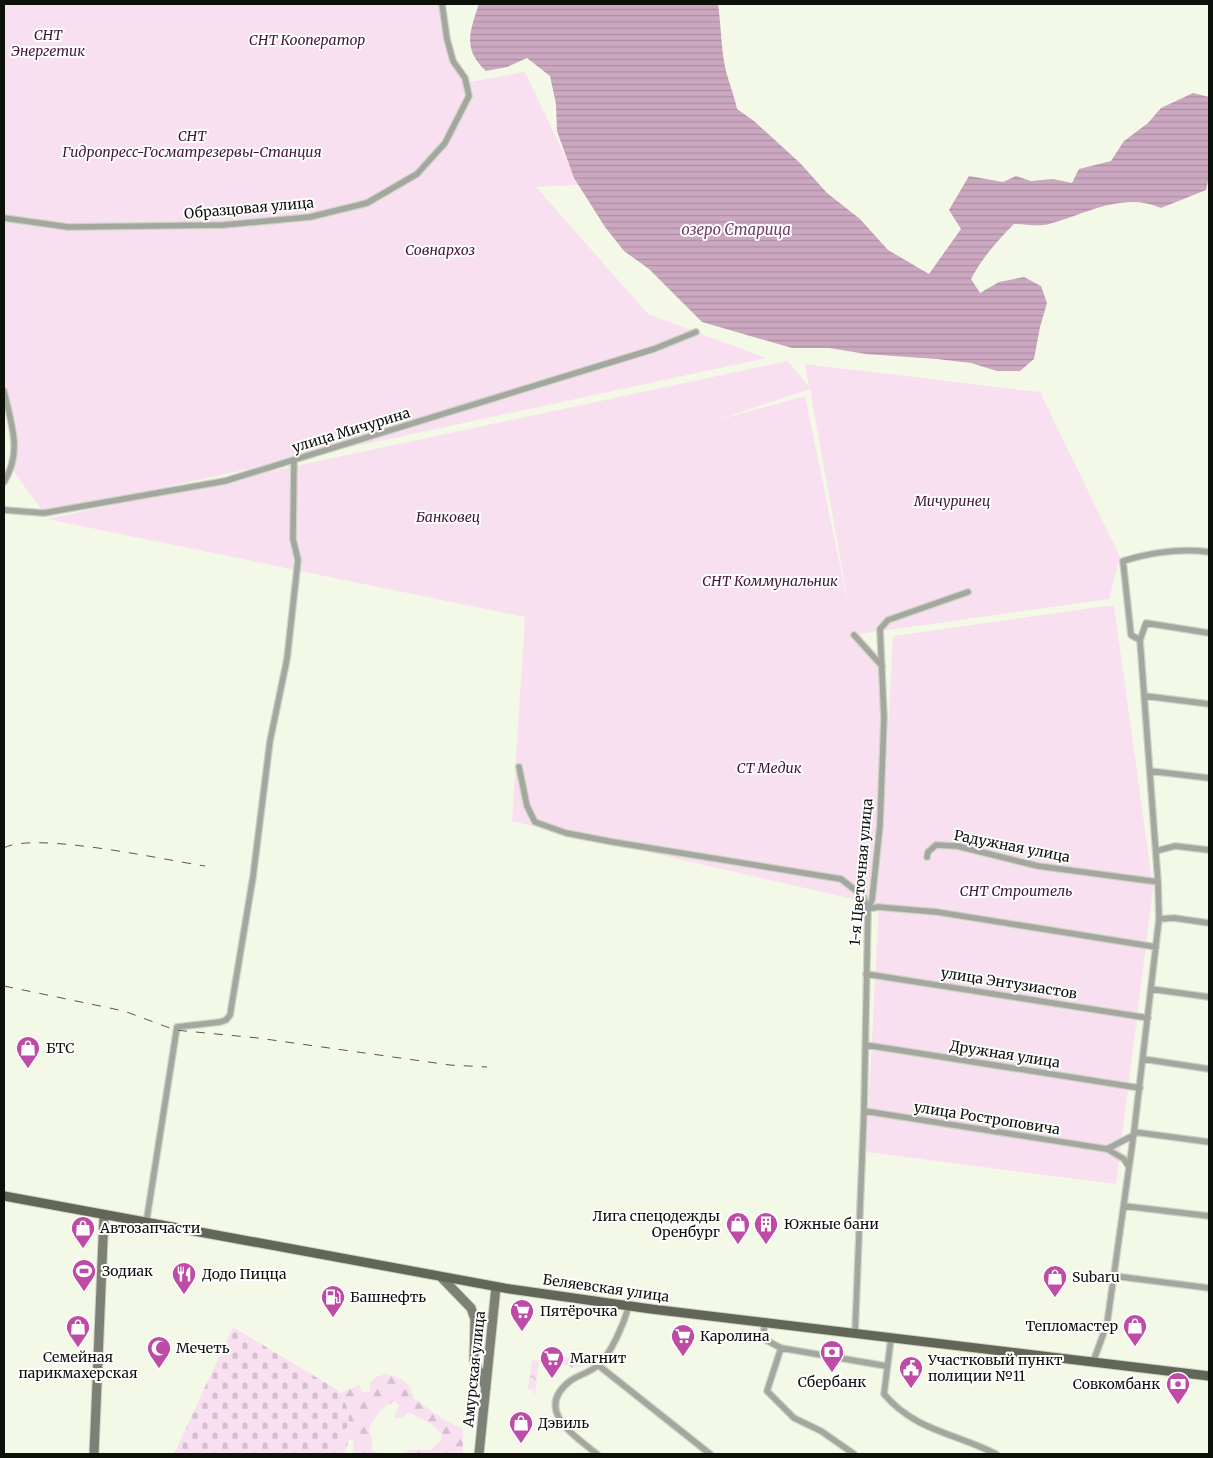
<svg xmlns="http://www.w3.org/2000/svg" width="1213" height="1458" font-family="Merriweather,serif">
<style>
.green{fill:#f8e0f1;fill-rule:evenodd}
.forest{fill:url(#forest-firs)}
.cemetery{fill:url(#cemetery-stones)}
.park{fill:url(#park-crowns)}
.water{fill:url(#water-rules)}
.lines{fill:none;stroke-linecap:round;stroke-linejoin:round}
.street-casing{stroke:#ced4c3;stroke-width:8}
.secondary-casing{stroke:#ced4c3;stroke-width:11}
.primary-casing{stroke:#ced4c3;stroke-width:11}
.street{stroke:#a4a79f;stroke-width:5.5}
.secondary{stroke:#7d8075;stroke-width:9}
.primary{stroke:#626658;stroke-width:9}
.rail{stroke:#55584e;stroke-width:1;stroke-dasharray:9 9;stroke-linecap:butt}
.labels{text-anchor:middle;dominant-baseline:central;stroke-width:4;stroke-linejoin:round;paint-order:stroke}
.park-label{font-size:14px;font-style:italic;fill:#421639;stroke:#fff}
.street-label{font-size:14px;fill:#0e100a;stroke:#fff}
.poi-label{font-size:14px;fill:#0e100a;stroke:#fff;text-anchor:start}
.water-label{font-size:15px;font-style:italic;fill:#704064;stroke:#fff}
</style>
<defs>
<pattern id="forest-firs" width="22" height="20" patternUnits="userSpaceOnUse" patternTransform="scale(1.25)"><rect width="22" height="20" fill="#f8e0f1"/><path d="M5 1l3.5 6h-7zM16 11l3.5 6h-7z" fill="#d3bfcd"/></pattern>
<pattern id="cemetery-stones" width="16" height="16" patternUnits="userSpaceOnUse" patternTransform="scale(1.25)"><rect width="16" height="16" fill="#f8e0f1"/><path d="M2 7V4a2 2 0 0 1 4 0v3zM10 15v-3a2 2 0 0 1 4 0v3z" fill="#d3bfcd"/></pattern>
<pattern id="park-crowns" width="20" height="18" patternUnits="userSpaceOnUse" patternTransform="scale(1.25)"><rect width="20" height="18" fill="#f8e0f1"/><path d="M2 6a3 3 0 1 1 6 0M12 15a3 3 0 1 1 6 0" fill="none" stroke="#d3bfcd"/></pattern>
<pattern id="water-rules" width="6" height="5" patternUnits="userSpaceOnUse" patternTransform="scale(1.25)"><rect width="6" height="5" fill="#cba7c0"/><path d="M0 2.5h6" fill="none" stroke="#ad8fa4"/></pattern>
</defs>
<rect width="100%" height="100%" fill="#f3f9e6"/>
<path class="green" d="M4 4H444L450 61 464 83 525 72 579 185 536 187 648 314 766 358 44 513 12 469 17 426 4 406Z
M788 361 809 387 805 364 1040 392 1120 557 1109 599 860 634 883 667 879 838 882 839 893 636 1114 605 1152 881 1154 882 1116 1184 866 1152 879 905 512 821 525 617 47 519ZM810 389 848 603V604L805 396 714 421Z"/>
<path class="forest" d="M386 1374C403 1379 410 1381 414 1399L443 1419 463 1429V1454H400L409 1450H431L441 1441 442 1434C431 1423 422 1417 407 1413L401 1418H394L399 1405 395 1401C380 1409 376 1414 369 1429L372 1440V1450L380 1454H352L354 1447 353 1440 349 1439 345 1454H336C346 1430 356 1418 341 1393L359 1385 363 1393 370 1391V1383L376 1377Z"/>
<path class="cemetery" d="M233 1327 339 1391C356 1418 347 1427 336 1454H174Z"/>
<path class="park" d="M570 1355 578 1356V1360L589 1362 586 1366 571 1368 569 1365 556 1364 557 1356 569 1358Z
M532 1360 539 1361 535 1394H533L534 1390 528 1389Z"/>
<path class="water" d="M479 4H718C721 25 721 46 725 67 728 81 734 94 737 109L754 121 800 163 827 193 860 219 888 250 929 274 961 229 949 210 969 176 1003 182 1016 176 1031 181 1053 179 1072 183 1079 169 1111 161 1124 141 1148 123 1161 108 1193 93 1209 97V177L1206 190 1161 208C1123 191 1086 214 1049 224 1038 227 1025 224 1014 224 997 241 982 258 971 279L980 293 999 282 1024 277 1041 286 1047 303 1040 327 1034 359 1020 371H997L971 363 937 359 866 354 829 348H792L702 322 649 269 624 251 605 227 574 178 557 131 556 104 550 76 527 58 507 67 486 71C462 49 470 31 479 4Z"/>
<g class="lines">
<g class="street-casing">
<path id="street" d="M4 218 68 227 223 225 310 217 367 203 417 174 445 143 469 96 465 78 453 61 447 39 442 4
M4 391C11 424 23 451 4 482
M4 510 44 513 225 481 654 349 696 332
M854 635 882 666
M1140 640 1146 623 1209 633
M1145 696 1209 704
M519 767 527 806 535 822 566 833 613 842 841 879 863 896 868 909
M1150 771 1209 778
M1156 851 1175 846 1209 850
M927 857 928 852 936 845 957 846 1038 866 1158 882
M868 909 878 907 937 912 1156 947
M1159 919 1174 918 1209 923
M866 974 1148 1018
M1151 989 1209 997
M866 1045 1140 1088
M1143 1059 1209 1069
M864 1111 1107 1149 1124 1159 1129 1167
M1134 1132 1209 1142
M1107 1149 1134 1135
M1124 1206 1209 1216
M146 1224 177 1027 220 1022 226 1020 230 1015 253 877 270 741 287 659 298 560 293 539 294 461
M1114 1276 1209 1288
M764 1321V1339L781 1348 767 1391 794 1418 821 1431 854 1454
M855 1334 864 1111 868 909 872 900 880 825 884 718 880 629 888 620 968 592
M891 1338 884 1394C915 1431 955 1433 996 1454
M781 1348 886 1366
M1093 1362 1107 1324 1134 1132 1159 919 1158 882 1140 640 1131 635 1123 561C1152 552 1179 548 1209 552
M598 1365 710 1454
M597 1454C575 1436 533 1410 570 1381 578 1375 589 1373 597 1366 611 1355 624 1323 629 1306"/>
</g>
<g class="secondary-casing">
<path id="secondary" d="M442 1278 471 1308 475 1319 474 1360 486 1388
M94 1454 104 1216
M479 1454 496 1287"/>
</g>
<g class="primary-casing">
<path id="primary" d="M4 1196 510 1289 651 1309 1209 1376"/>
</g>
<use href="#street" class="street"/>
<use href="#secondary" class="secondary"/>
<use href="#primary" class="primary"/>
<path class="rail" d="M4 848C34 831 165 860 205 866
M4 986 124 1011 175 1030 258 1038 450 1065 487 1067"/>
</g>
<defs>
<g id="shop-pin" transform="scale(1.25)"><path d="M0 17L-7.5 6A9.5 9.5 0 1 1 7.5 6Z" fill="#be4ba6" stroke="#fff"/><path d="M-5-2.5h2.3a2.7 3.5 0 0 1 5.4 0H5L5.5 6h-11ZM-1.5-2.5h3a1.5 2.3 0 0 0-3 0Z" fill="#fff"/></g>
<g id="building-pin" transform="scale(1.25)"><path d="M0 17L-7.5 6A9.5 9.5 0 1 1 7.5 6Z" fill="#be4ba6" stroke="#fff"/><path d="M-4-6H4V6H1V3H-1V6H-4ZM-2.5-4.3h1.7v1.8h-1.7ZM.8-4.3h1.7v1.8H.8ZM-2.5-1h1.7V.8h-1.7ZM.8-1h1.7V.8H.8Z" fill="#fff"/></g>
<g id="stadium-pin" transform="scale(1.25)"><path d="M0 17L-7.5 6A9.5 9.5 0 1 1 7.5 6Z" fill="#be4ba6" stroke="#fff"/><path d="M0-5a6.5 5 0 1 0 0 10a6.5 5 0 1 0 0-10ZM-3.5-1.8h7v3.6h-7Z" fill="#fff"/></g>
<g id="restaurant-pin" transform="scale(1.25)"><path d="M0 17L-7.5 6A9.5 9.5 0 1 1 7.5 6Z" fill="#be4ba6" stroke="#fff"/><path d="M-5-6h1v4h1v-4h1v4h1v-4h1v5L-1.5 .5V6h-2V.5L-5-1ZM5-6V6H3V1.5H1.5Q1.5-4 5-6Z" fill="#fff"/></g>
<g id="fuel-pin" transform="scale(1.25)"><path d="M0 17L-7.5 6A9.5 9.5 0 1 1 7.5 6Z" fill="#be4ba6" stroke="#fff"/><path d="M-5.5-6h7V0h2V4h1.3V-2.5L3-4.5l.8-.8L6-3V5H2.5V1h-1V6h-7ZM-4.2-4.7v3.2H.2V-4.7Z" fill="#fff"/></g>
<g id="supermarket-pin" transform="scale(1.25)"><path d="M0 17L-7.5 6A9.5 9.5 0 1 1 7.5 6Z" fill="#be4ba6" stroke="#fff"/><path d="M-6-5.5h2.5l.6 2H6L4.5 2H-2.5L-4.4-4H-6ZM-1.5 3.2a1.3 1.3 0 1 0 .1 0ZM3 3.2a1.3 1.3 0 1 0 .1 0Z" fill="#fff"/></g>
<g id="mosque-pin" transform="scale(1.25)"><path d="M0 17L-7.5 6A9.5 9.5 0 1 1 7.5 6Z" fill="#be4ba6" stroke="#fff"/><path d="M3.5-4.9A6 6 0 1 0 3.5 4.9A5 5 0 1 1 3.5-4.9Z" fill="#fff"/></g>
<g id="bank-pin" transform="scale(1.25)"><path d="M0 17L-7.5 6A9.5 9.5 0 1 1 7.5 6Z" fill="#be4ba6" stroke="#fff"/><path d="M-6-4H6V4H-6ZM0-2.3a2.3 2.3 0 1 0 0 4.6a2.3 2.3 0 1 0 0-4.6Z" fill="#fff"/></g>
<g id="civic-pin" transform="scale(1.25)"><path d="M0 17L-7.5 6A9.5 9.5 0 1 1 7.5 6Z" fill="#be4ba6" stroke="#fff"/><path d="M-.6-6.5H3V-4.5H.6V-3L4-1V1h2V6H-6V1h2V-1L-.6-3ZM-1.2 2.5V6h2.4V2.5Z" fill="#fff"/></g>
</defs>
<g fill-rule="evenodd">
<use href="#shop-pin" x="28" y="1048"/>
<use href="#shop-pin" x="738" y="1224"/>
<use href="#building-pin" x="766" y="1224"/>
<use href="#shop-pin" x="83" y="1228"/>
<use href="#stadium-pin" x="84" y="1271"/>
<use href="#restaurant-pin" x="184" y="1274"/>
<use href="#shop-pin" x="1055" y="1277"/>
<use href="#fuel-pin" x="333" y="1297"/>
<use href="#supermarket-pin" x="522" y="1311"/>
<use href="#shop-pin" x="1135" y="1326"/>
<use href="#shop-pin" x="78" y="1327"/>
<use href="#supermarket-pin" x="683" y="1336"/>
<use href="#mosque-pin" x="159" y="1348"/>
<use href="#bank-pin" x="832" y="1352"/>
<use href="#supermarket-pin" x="552" y="1358"/>
<use href="#civic-pin" x="911" y="1368"/>
<use href="#bank-pin" x="1178" y="1384"/>
<use href="#shop-pin" x="521" y="1423"/>
</g>
<g class="labels">
<g class="park-label">
<text x="48" y="35">СНТ<tspan x="48" dy="16">Энергетик</tspan></text>
<text x="307" y="40">СНТ Кооператор</text>
<text x="192" y="136">СНТ<tspan x="192" dy="16">Гидропресс-Госматрезервы-Станция</tspan></text>
<text x="440" y="250">Совнархоз</text>
<text x="952" y="501">Мичуринец</text>
<text x="448" y="517">Банковец</text>
<text x="770" y="581">СНТ Коммунальник</text>
<text x="769" y="768">СТ Медик</text>
<text x="1016" y="891">СНТ Строитель</text>
</g>
<g class="street-label">
<text transform="translate(249 208) rotate(-5)">Образцовая улица</text>
<text transform="translate(351 430) rotate(-17)">улица Мичурина</text>
<text transform="translate(1012 846) rotate(11)">Радужная улица</text>
<text transform="translate(861 872) rotate(-85)">1-я Цветочная улица</text>
<text transform="translate(1009 983) rotate(9)">улица Энтузиастов</text>
<text transform="translate(1005 1054) rotate(9)">Дружная улица</text>
<text transform="translate(987 1118) rotate(9)">улица Ростроповича</text>
<text transform="translate(606 1288) rotate(8)">Беляевская улица</text>
<text transform="translate(474 1369) rotate(-84)">Амурская улица</text>
</g>
<g class="poi-label">
<text x="46" y="1048">БТС</text>
<text x="720" y="1216" text-anchor="end">Лига спецодежды<tspan x="720" dy="16">Оренбург</tspan></text>
<text x="784" y="1224">Южные бани</text>
<text x="100" y="1228">Автозапчасти</text>
<text x="102" y="1271">Зодиак</text>
<text x="202" y="1274">Додо Пицца</text>
<text x="1072" y="1277">Subaru</text>
<text x="350" y="1297">Башнефть</text>
<text x="540" y="1311">Пятёрочка</text>
<text x="1118" y="1326" text-anchor="end">Тепломастер</text>
<text x="700" y="1336">Каролина</text>
<text x="176" y="1348">Мечеть</text>
<text x="78" y="1357" text-anchor="middle">Семейная<tspan x="78" dy="16">парикмахерская</tspan></text>
<text x="570" y="1358">Магнит</text>
<text x="928" y="1360">Участковый пункт<tspan x="928" dy="16">полиции №11</tspan></text>
<text x="832" y="1382" text-anchor="middle">Сбербанк</text>
<text x="1160" y="1384" text-anchor="end">Совкомбанк</text>
<text x="538" y="1423">Дэвиль</text>
</g>
<g class="water-label">
<text x="736" y="229">озеро Старица</text>
</g>
</g>
<rect width="1213" height="1458" fill="none" stroke="#0e100a" stroke-width="10"/>
</svg>
